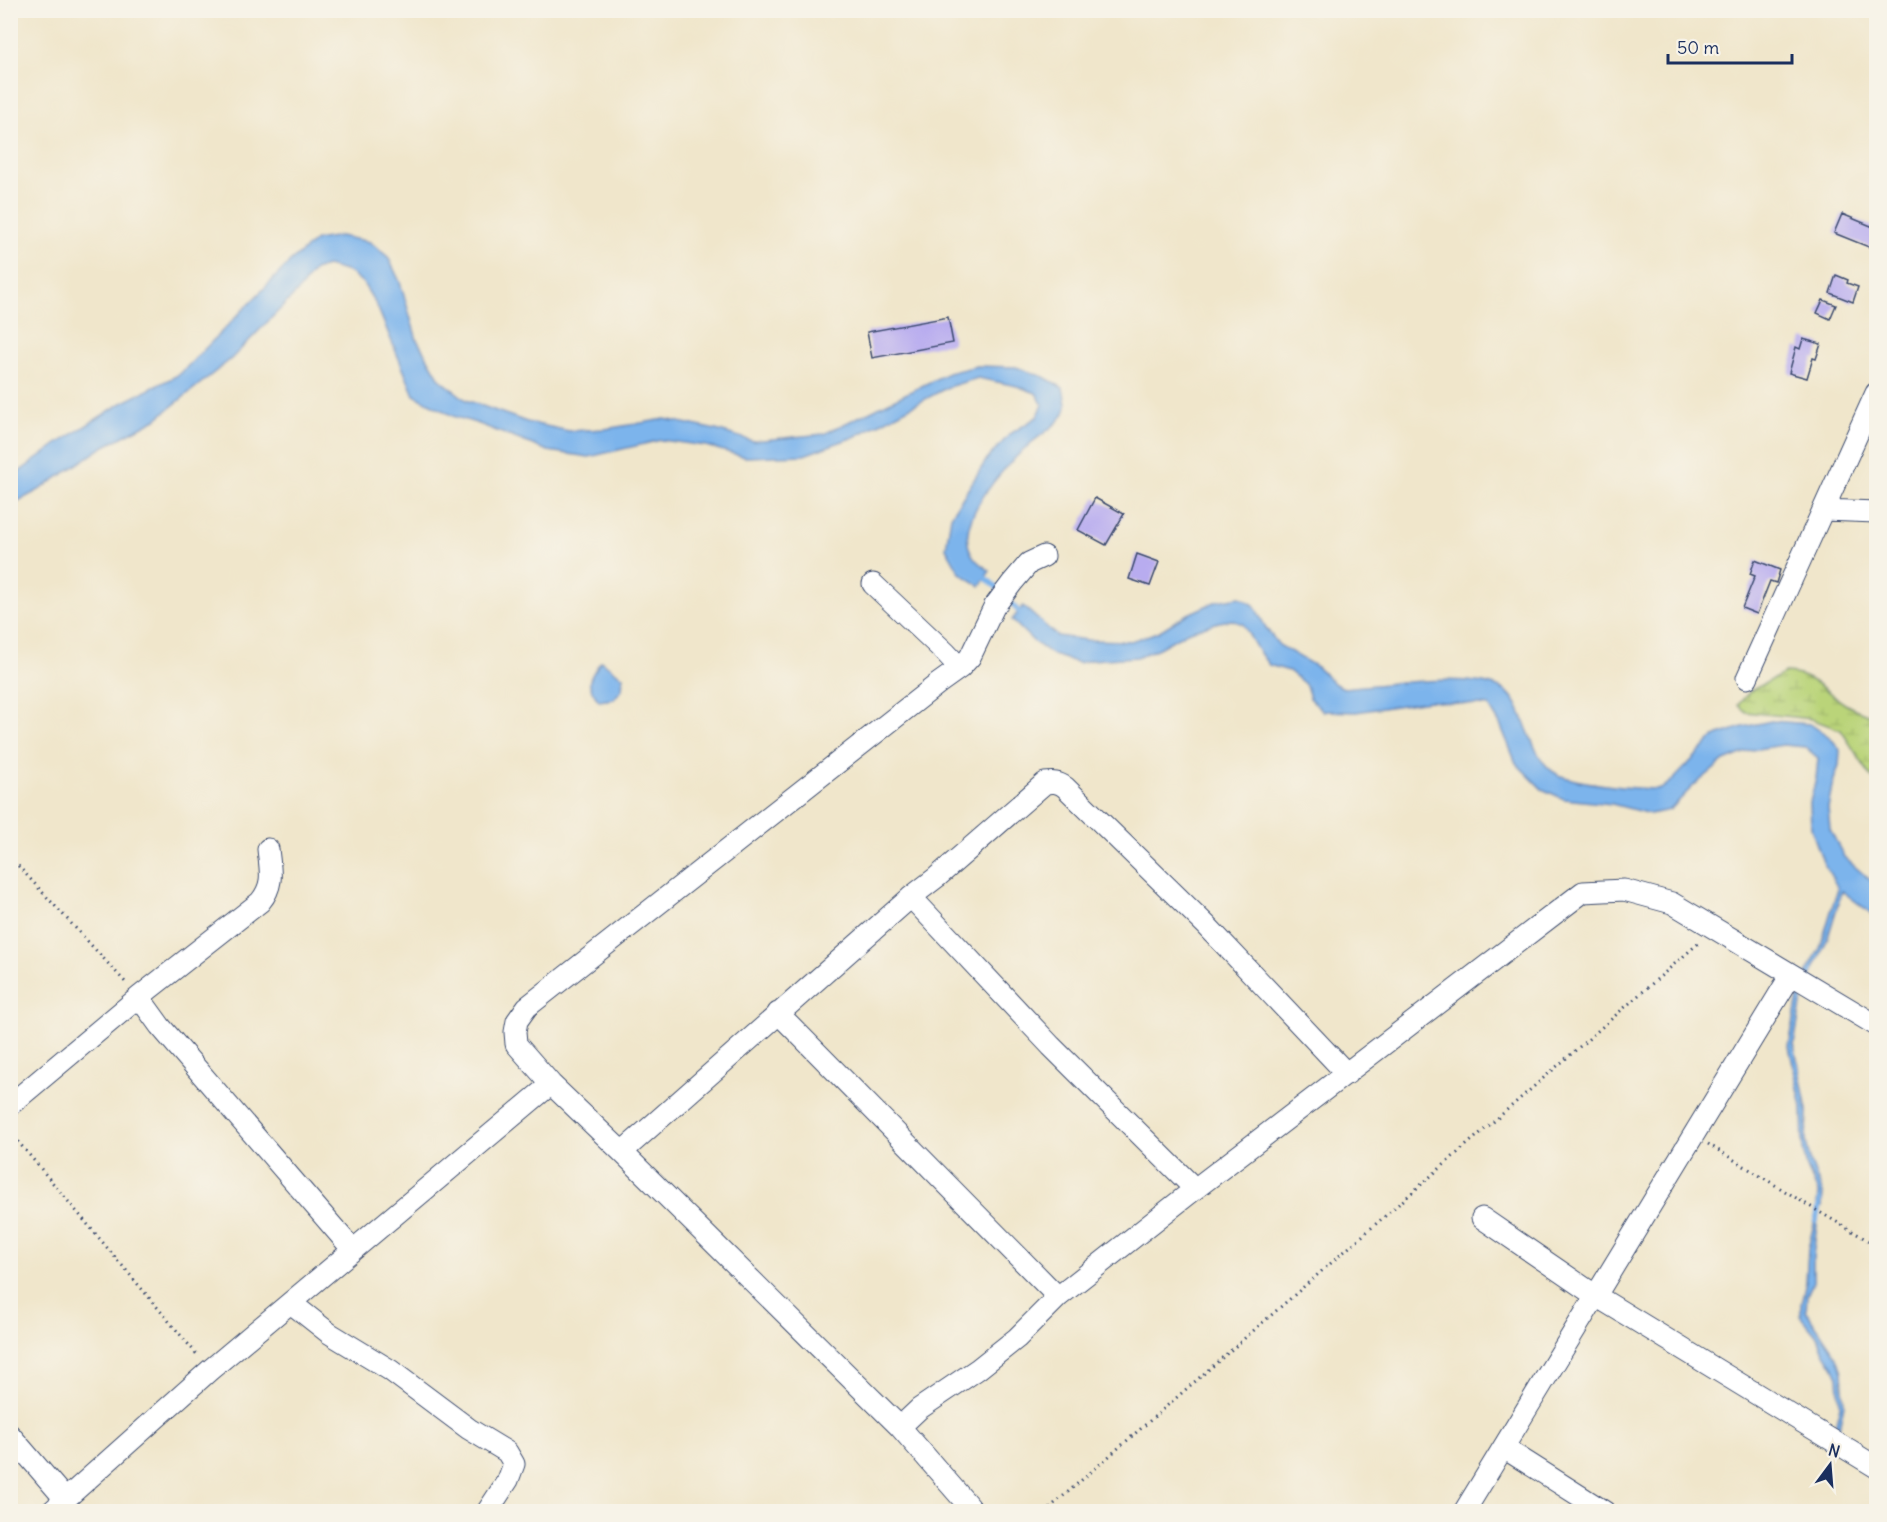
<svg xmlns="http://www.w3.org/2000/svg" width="1887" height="1522" font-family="Delius,sans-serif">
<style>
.wetland{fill:url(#wetland-marsh);stroke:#6a826c;stroke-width:1.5}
.water{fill:#7bb4ec;stroke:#4b72a5;stroke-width:1.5}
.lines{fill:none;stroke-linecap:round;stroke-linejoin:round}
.stream{stroke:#7bb4ec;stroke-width:5}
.building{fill:#b8acef}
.minor-casing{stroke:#3b4a6e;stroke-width:23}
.path{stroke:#3b4a6e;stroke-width:3;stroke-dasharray:1.5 4.5;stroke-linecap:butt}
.minor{stroke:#fff;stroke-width:21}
</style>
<defs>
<pattern id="wetland-marsh" width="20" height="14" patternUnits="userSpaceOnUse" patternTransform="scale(1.5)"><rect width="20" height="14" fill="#bad479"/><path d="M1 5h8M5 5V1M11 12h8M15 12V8" fill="none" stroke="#9fb66b"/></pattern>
</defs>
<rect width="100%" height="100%" fill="#f7f3e8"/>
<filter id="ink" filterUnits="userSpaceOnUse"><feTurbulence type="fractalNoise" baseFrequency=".0167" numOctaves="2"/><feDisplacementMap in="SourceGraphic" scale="12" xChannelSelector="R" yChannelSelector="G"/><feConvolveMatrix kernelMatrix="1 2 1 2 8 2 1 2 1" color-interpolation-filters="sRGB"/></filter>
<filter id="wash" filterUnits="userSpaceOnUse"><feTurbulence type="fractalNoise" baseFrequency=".008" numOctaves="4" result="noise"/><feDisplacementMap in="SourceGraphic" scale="24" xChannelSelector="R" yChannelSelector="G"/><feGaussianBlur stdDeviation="1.35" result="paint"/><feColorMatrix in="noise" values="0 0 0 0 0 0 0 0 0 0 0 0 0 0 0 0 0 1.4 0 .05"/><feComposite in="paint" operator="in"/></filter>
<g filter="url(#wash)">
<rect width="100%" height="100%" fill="#f0e6cb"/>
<path class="wetland" d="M1785 673C1810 673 1825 691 1845 704 1854 710 1866 713 1876 717V779L1872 778 1841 730 1811 719 1746 712 1738 705 1750 691Z"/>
<path class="water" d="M340 236 370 242 388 257 400 282 417 340 440 379 466 400 527 422 569 431 605 429 665 419 716 430 753 441 824 434 948 373 977 366 1016 367 1044 377 1063 388C1064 394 1066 401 1066 407 1064 422 1041 434 1031 443 1007 464 950 522 973 556 976 562 985 567 990 571L980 586 960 573 946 548 951 516 987 459 1010 434 1037 417 1043 405 1036 393 1017 386 978 378 948 387 854 437 804 455 745 457 706 446 661 440 589 457 548 451 479 424 453 416 414 395 377 306 363 283 349 272 327 266 314 270 298 291 231 359 156 419 103 447 39 490 11 505V478L57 444 120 404 180 374 290 262 316 240Z
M1240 597 1254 605 1266 628 1279 645 1317 667 1335 684 1344 688C1383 685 1471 671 1504 690 1517 698 1521 714 1527 729 1534 745 1540 765 1557 774 1577 784 1637 789 1661 789L1674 779 1714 737 1739 728 1771 721 1810 724 1831 738 1840 750 1839 765 1832 786 1828 808 1830 829 1844 857 1876 885V917L1842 891 1828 937 1809 981 1804 978 1820 948 1838 888 1823 862 1811 828 1810 802 1816 779 1818 758 1805 747 1783 745 1751 750 1724 761 1691 788 1670 810 1650 814 1612 804 1564 799 1542 789 1516 763 1500 724 1489 706 1429 701 1356 712 1323 711 1310 698 1306 685 1289 671 1269 665 1257 649 1243 624 1232 620 1219 622 1187 632 1159 648 1137 657 1091 660 1079 663 1053 655 1033 641 1012 620 1023 606 1057 636 1087 640 1131 641 1158 632 1184 616 1217 601Z
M601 661 623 677 622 689 614 699 599 701C584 682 589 679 601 661Z
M1800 986 1804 988 1794 1044 1807 1110 1806 1142 1811 1164 1823 1193 1822 1207 1817 1205 1818 1192 1807 1168 1803 1150 1802 1107 1789 1046Z
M1816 1215 1818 1218 1813 1256V1282L1807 1295 1806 1311 1837 1357 1842 1372 1844 1404 1839 1428 1835 1426 1840 1406 1838 1377 1833 1366 1824 1352 1819 1339 1801 1317V1304L1806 1282 1808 1249Z"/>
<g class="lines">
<path class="stream" d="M981 575 992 583 1001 592
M1007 599 1023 616
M1816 1221 1820 1201"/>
</g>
<g id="blocks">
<path class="building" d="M1842 214 1876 228V250L1834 233Z
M1836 275 1848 280 1847 283 1858 287 1853 302 1830 293Z
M1823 300 1836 305 1830 319 1817 313Z
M948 317 953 343 872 358 867 332Z
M1803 339 1821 344 1816 359 1813 358 1807 378 1789 373 1796 347 1800 349Z
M1095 498 1124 514 1106 545 1078 530Z
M1137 554 1159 562 1150 586 1129 579Z
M1755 560 1780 570 1776 583 1770 581 1757 614 1742 608 1755 576 1750 574Z"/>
</g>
</g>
<g filter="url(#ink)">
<use href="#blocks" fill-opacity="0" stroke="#3b4a6e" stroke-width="1.5"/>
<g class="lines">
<g class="minor-casing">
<path id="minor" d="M1824 510 1876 512
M873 584 946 653 960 668
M1747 678 1876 393
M911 897 1051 1046 1195 1189
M139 997 160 1026 353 1250
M778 1013 1058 1297
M10 1105 139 997 260 902C275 884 270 870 268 849
M622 1152 911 897 937 877 1045 783C1053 782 1058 782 1065 787L1207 926 1347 1074
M1482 1218 1596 1296 1876 1467
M291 1303 329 1333 390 1370 469 1429 507 1452 514 1464 508 1480 487 1512
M900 1427 919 1409 978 1369 1017 1338 1058 1297 1195 1189 1583 892 1624 890 1672 903 1876 1025
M10 1435 65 1499
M1504 1448 1605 1512
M51 1512 210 1370 551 1084
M974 1512 900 1427 622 1152 551 1084 516 1044 515 1032 517 1021 527 1007 939 683 960 668 970 657 994 607 1012 583 1029 563 1044 556
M1464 1512 1791 975"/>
</g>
<path class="path" d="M10 857 127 984
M10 1132 199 1357
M1708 1144 1816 1210 1876 1245
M1045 1512 1701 941"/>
<use href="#minor" class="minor"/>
</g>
</g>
<rect width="1887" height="1522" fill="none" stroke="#f7f3e8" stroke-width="36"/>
<g transform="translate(1830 1465) rotate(16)" stroke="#f7f3e8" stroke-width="4.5" paint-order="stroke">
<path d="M0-4.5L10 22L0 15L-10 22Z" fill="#1b2f5e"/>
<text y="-9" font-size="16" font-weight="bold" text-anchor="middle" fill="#1b2f5e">N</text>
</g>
<path d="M1668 54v9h124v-9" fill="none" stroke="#1b2f5e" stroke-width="3"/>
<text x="1677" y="54" font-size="18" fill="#1b2f5e" stroke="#f7f3e8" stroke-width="4.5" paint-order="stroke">50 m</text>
</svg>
